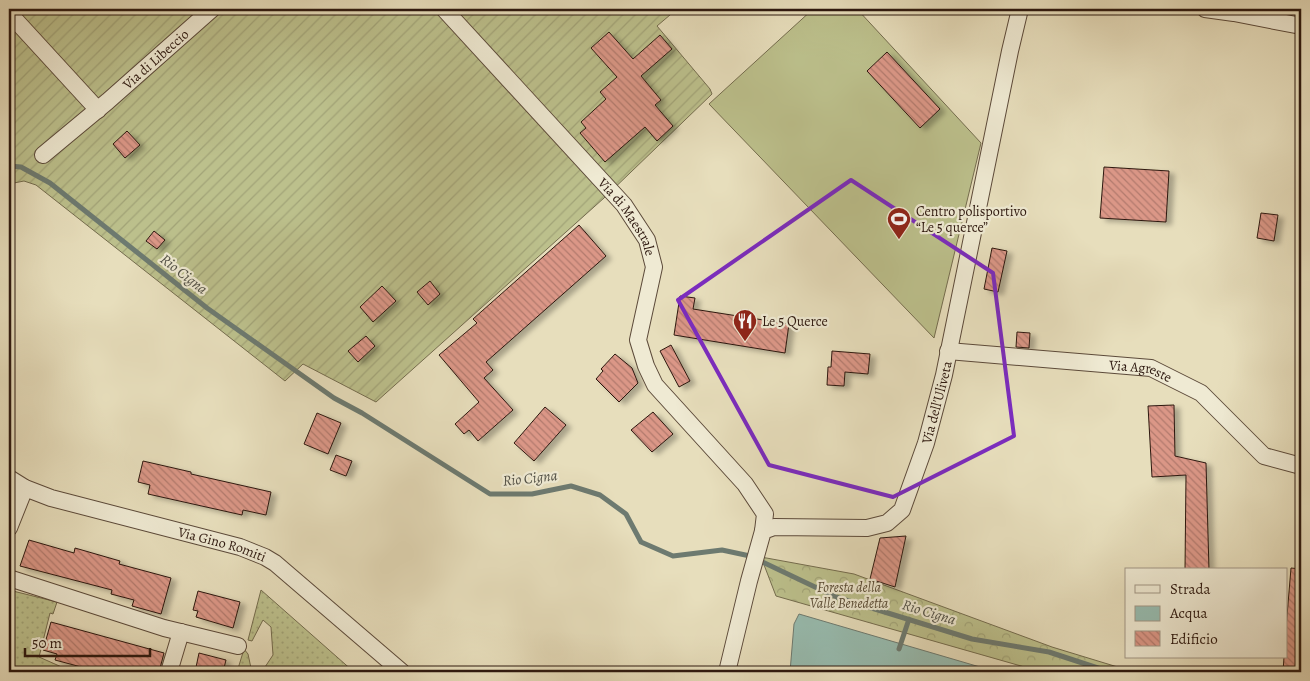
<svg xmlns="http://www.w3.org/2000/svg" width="1310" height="681" font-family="Alegreya,serif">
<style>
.grass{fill:url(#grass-dots);stroke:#746c4e}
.forest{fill:url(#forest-crowns);stroke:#746c4e}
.garden{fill:url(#garden-furrows);stroke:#746c4e}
.pitch{fill:#bcc08c;stroke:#746c4e}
.water{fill:#97bcb0;stroke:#6d7a70}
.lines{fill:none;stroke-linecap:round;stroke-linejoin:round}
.stream{stroke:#6d7a70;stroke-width:5}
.building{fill:url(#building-back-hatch);stroke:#2d180f;filter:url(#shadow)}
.street-casing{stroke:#5c4a3a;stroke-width:18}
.street{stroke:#efead3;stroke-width:16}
.marked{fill:none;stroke:#7b2cbf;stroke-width:4;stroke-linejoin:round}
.labels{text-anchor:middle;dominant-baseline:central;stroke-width:4.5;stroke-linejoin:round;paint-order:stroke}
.street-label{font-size:14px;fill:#2d180f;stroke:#efead3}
.poi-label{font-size:14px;fill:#2d180f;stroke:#efead3;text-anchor:start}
.park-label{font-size:14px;font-style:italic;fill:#584a34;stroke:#efead3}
.water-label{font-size:15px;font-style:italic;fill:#525147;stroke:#efead3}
</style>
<defs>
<pattern id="grass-dots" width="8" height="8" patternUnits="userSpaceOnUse" patternTransform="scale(1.25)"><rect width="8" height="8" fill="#bcc08c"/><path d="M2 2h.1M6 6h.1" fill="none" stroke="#a2a478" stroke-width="1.8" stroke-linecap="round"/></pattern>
<pattern id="forest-crowns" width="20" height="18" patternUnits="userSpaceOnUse" patternTransform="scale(1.25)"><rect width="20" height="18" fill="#bcc08c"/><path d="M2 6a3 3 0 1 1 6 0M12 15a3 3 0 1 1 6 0" fill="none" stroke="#a2a478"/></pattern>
<pattern id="garden-furrows" width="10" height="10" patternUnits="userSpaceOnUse" patternTransform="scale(1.25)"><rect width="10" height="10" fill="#bcc08c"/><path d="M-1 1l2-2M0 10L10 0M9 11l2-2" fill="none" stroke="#a2a478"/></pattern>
<pattern id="building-back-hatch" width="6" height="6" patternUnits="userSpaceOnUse" patternTransform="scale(1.25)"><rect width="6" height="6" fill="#db9787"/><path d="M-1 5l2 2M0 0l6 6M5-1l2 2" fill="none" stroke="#b27a6d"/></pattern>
<filter id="shadow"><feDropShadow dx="5.5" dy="3" stdDeviation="2.5" flood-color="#0004"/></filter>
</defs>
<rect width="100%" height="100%" fill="#e7debc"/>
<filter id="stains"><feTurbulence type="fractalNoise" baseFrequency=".004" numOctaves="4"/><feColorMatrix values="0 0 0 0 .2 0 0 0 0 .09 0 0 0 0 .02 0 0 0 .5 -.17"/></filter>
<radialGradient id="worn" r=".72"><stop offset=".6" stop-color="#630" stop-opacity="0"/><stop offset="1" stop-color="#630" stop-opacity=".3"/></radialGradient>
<path class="grass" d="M9 590 57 602 53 614 50 613 39 657 73 672H9Z
M261 590 354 672H237L244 649 248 654 251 668 265 667 273 655 271 627 263 620 252 641 248 640Z"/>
<path class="forest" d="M761 557 854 574 1052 647 1134 672H1042L776 596Z"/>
<path class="garden" d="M9 9H677L657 26 710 89 712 94 604 198 376 402 303 364 285 381 36 185 24 181 9 184Z"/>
<path class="pitch" d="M813 9H857L981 143 934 338 709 104Z"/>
<path class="water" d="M799 614 997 672H790L794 624Z"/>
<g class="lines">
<path class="stream" d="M9 166 21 167 50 183 207 308 334 398 362 413 490 494H532L571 486 600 495 626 514 641 542 673 556 722 550 750 556 836 597 972 639 1049 652 1110 672
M899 649 909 619"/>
</g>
<path class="building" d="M609 32 633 59 660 35 672 49 641 76 661 100 655 105 673 126 657 141 645 127 605 162 580 133 586 128 581 122 606 99 600 92 617 77 591 48Z
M887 52 940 109 920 128 867 71Z
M127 131 140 145 125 158 113 144Z
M1104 167 1169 171 1166 222 1100 218Z
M1261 213 1278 215 1274 241 1257 238Z
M579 225 606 256 486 362 493 370 484 378 513 410 478 441 469 430 464 434 455 424 479 402 439 355 477 323 473 319Z
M154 231 165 240 157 249 146 241Z
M992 248 1007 251 998 292 984 289Z
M430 281 440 294 428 305 417 292Z
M382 286 396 301 373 322 360 307Z
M680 296 695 298 693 309 789 324 785 353 674 335Z
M1017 332 1030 333 1029 348 1016 347Z
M366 336 375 346 358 362 348 351Z
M671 345 690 381 679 387 660 351Z
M832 351 870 354 868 374 845 372 844 386 827 385 828 367H831Z
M615 354 632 368 638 383 619 402 596 379 603 371 601 369Z
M1174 405 1175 456 1206 463 1209 570H1185L1186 475 1152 477 1148 406Z
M545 407 566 425 534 461 514 443Z
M653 412 673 434 652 452 631 430Z
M317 413 341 423 328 454 304 444Z
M336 455 352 461 346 476 330 470Z
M143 461 191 472V474L271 492 266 515 243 510 242 515 148 494 150 485 138 482Z
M906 536 895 587 870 579 880 538Z
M29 540 74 553 75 548 120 561 119 564 171 578 161 614 132 606 134 600 111 594 112 590 20 566Z
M1291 568 1301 569V672H1283L1284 657H1286V628Z
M198 591 240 602 233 628 196 617 198 611 193 610Z
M51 622 164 653 159 672H100L55 660 57 654 43 650Z
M199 653 226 660 223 672H195Z"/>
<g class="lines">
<g class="street-casing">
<g id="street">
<path id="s1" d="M444 9 624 205 647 240 654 267 638 340 646 366 655 385 745 484 765 514 763 531"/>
<path d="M1205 9 1234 13 1301 26"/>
<path d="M9 13 98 110"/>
<path id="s2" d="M43 155 108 101 212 9"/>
<path id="s3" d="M948 351 1151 368 1201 393 1264 456 1301 466"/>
<path id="s4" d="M9 478 25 488 51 498 240 547 265 557 275 563 402 672"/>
<path d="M9 528 25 488"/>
<path d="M9 578 164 628 238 646"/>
<path d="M169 672 181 632"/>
<path id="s5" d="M727 672 749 581 763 531 774 527 867 528 887 523 902 510 926 443 944 375 1010 51 1020 9"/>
</g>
</g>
<use href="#street" class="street"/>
</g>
<path class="marked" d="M851 180 993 273 1014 436 893 497 769 465 678 300Z"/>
<defs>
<g id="stadium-pin" transform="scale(1.25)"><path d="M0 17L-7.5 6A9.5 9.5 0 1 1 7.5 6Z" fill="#8f2418" stroke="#efead3"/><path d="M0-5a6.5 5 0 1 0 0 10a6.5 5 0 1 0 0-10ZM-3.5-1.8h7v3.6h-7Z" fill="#fff"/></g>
<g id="restaurant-pin" transform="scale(1.25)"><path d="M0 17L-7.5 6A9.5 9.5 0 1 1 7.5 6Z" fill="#8f2418" stroke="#efead3"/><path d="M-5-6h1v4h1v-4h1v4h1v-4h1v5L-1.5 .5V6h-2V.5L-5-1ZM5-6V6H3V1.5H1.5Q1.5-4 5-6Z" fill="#fff"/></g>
</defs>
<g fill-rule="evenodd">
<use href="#stadium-pin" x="899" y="219"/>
<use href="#restaurant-pin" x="745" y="321"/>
</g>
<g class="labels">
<g class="street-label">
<text stroke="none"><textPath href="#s2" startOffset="148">Via di Libeccio</textPath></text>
<text stroke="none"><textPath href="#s1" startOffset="278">Via di Maestrale</textPath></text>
<text stroke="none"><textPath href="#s3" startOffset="194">Via Agreste</textPath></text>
<text stroke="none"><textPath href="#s5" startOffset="404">Via dell'Uliveta</textPath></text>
<text stroke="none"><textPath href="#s4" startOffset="224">Via Gino Romiti</textPath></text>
</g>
<g class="poi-label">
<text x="916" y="211">Centro polisportivo<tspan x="916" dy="16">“Le 5 querce”</tspan></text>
<text x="762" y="321">Le 5 Querce</text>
</g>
<g class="park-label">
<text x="849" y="587">Foresta della<tspan x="849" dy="16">Valle Benedetta</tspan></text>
</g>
<g class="water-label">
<text transform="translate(184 274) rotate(38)">Rio Cigna</text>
<text transform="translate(530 478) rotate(-6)">Rio Cigna</text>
<text transform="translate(929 612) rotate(17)">Rio Cigna</text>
</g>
</g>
<rect width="1310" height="681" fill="none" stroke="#e7debc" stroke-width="30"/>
<rect x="10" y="10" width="1290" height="661" fill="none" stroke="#2d180f" stroke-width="2.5"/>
<rect x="15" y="15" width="1280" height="651" fill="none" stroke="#2d180f"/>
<rect x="1125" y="568" width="162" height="90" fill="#efead3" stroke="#a19685"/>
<rect x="1135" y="585" width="25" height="8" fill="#efead3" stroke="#a19685"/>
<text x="1170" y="594" font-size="15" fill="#2d180f">Strada</text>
<rect x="1135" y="606" width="25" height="15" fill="#97bcb0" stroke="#a19685"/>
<text x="1170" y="618" font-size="15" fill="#2d180f">Acqua</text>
<rect x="1135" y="631" width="25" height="15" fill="url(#building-back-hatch)" stroke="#a19685"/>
<text x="1170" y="644" font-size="15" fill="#2d180f">Edificio</text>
<path d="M25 648v8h125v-8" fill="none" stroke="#2d180f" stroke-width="2.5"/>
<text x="32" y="648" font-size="15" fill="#2d180f" stroke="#efead3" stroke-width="4" paint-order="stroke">50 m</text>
<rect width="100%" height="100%" filter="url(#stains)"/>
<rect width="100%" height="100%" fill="url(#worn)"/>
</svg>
